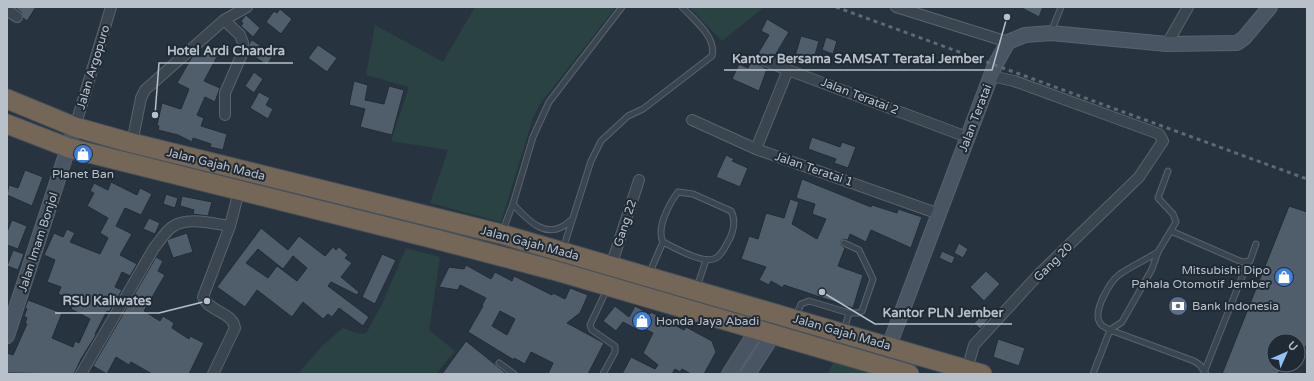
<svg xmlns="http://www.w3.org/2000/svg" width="1314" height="381" font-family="'Varela Round',sans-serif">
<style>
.green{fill:#2a4242}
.building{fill:#505d6a;stroke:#222c37;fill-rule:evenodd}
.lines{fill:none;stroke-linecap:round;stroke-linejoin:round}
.lane-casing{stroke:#59636d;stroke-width:7}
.street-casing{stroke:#59636d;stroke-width:12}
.secondary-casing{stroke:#59636d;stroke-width:16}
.highway-casing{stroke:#46505a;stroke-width:21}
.lane{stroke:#3b4550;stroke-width:5}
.street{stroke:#3b4550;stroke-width:10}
.secondary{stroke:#495562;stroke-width:14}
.highway{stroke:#756758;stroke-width:19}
.rail{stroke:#5d6a76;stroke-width:3;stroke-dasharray:4 4;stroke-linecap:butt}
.labels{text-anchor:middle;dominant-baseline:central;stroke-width:4;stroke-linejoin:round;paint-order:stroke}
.street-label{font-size:12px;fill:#b8c0ca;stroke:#202a35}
.poi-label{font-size:12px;fill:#b8c0ca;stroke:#202a35;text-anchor:start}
.leader{fill:none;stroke:#b8c0ca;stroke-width:1.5}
.callout-dot{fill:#b8c0ca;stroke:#202a35;stroke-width:1.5}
.callout-label{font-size:13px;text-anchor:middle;font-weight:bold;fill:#b8c0ca;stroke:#202a35;stroke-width:4;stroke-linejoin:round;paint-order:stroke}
</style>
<rect width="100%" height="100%" fill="#273440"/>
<path class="green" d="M475 7H616L540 104 533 118 501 222 430 203 448 150 391 141 409 87 366 75 375 25 443 62Z
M689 7H764L722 41Z
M406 248 440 257 429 330 455 351 436 374H298L323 345 343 328C351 330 359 337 367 332L382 304Z
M835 358 877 374H828Z"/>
<path class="building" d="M14 7H36L27 21 23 18 21 12Z
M1020 7H1043L1039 17Z
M280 9 292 19 281 34 266 22 274 11 277 13Z
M246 15 260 28 253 37 241 26 243 23 241 21Z
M767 19 789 32 774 57 762 54 757 57 758 64 767 69 759 91 732 79 739 64 748 68 751 61 753 62 769 35 761 31Z
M801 36 819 41 813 62 795 56Z
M826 37 837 41 833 54 822 50Z
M252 40 274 54 267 65 249 53V44Z
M318 45 337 58 327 72 308 58Z
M206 49 218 55 204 81 220 88 215 102 205 97 197 115 204 118 201 126 227 134 223 150 210 147 211 144 193 138 192 142 178 135 158 130 159 126 157 125 162 103 181 109 189 89 177 83 192 57 196 54 202 57Z
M254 72 263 79 254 93 245 86Z
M354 81 368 85 365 100 384 104 389 86 404 90 392 135 360 127 365 109 349 105Z
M259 92 270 98 266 105 273 109 268 119 250 108Z
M812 137 840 147 842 142 856 147 848 168 834 163 836 159 808 149Z
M726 155 734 159 732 161 748 168 740 187 716 177Z
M25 170 43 177 32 206 7 195 9 185 18 188Z
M802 179 871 207 872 205 897 213 898 209 922 217 911 248 871 230 866 242 850 234 848 240 843 239 841 241V245L845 248 838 266 863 275 853 308 784 285 783 288 771 281 769 285 759 280 766 267 741 259 749 236 758 239 766 213 784 218 790 199 799 202 792 224 817 239 826 219 812 214 815 204 796 198Z
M111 182 137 195 140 188 152 194 141 215 125 208 116 226 132 234 120 255 137 264 130 276 122 272 115 287 122 290 109 312 107 311 95 334 96 335 81 359 74 374 7 373V353L13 355 27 324 25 323 27 318 24 316 27 309 25 308 28 300 62 313 52 338 73 347 75 341 79 343 90 319 71 309 75 301 58 294 61 287 47 282 55 260 44 255 54 233 63 237 67 229 75 233 70 242 100 254 108 238 100 233 108 218 87 206 94 193 90 191 94 183 108 190Z
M166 194 178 198 175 208 163 204Z
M182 196 212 202 208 216 193 214 194 210 180 206Z
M1289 206 1307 212V345L1298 353V341H1274V365H1286L1277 374H1222Z
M149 218 160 223 155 234 143 229Z
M12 220 27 226 18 249 7 245V232Z
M261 228 288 250 299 236 325 256 333 247 336 250 339 247 348 255 345 258 352 263 341 277 359 292 357 295 331 282 328 286 369 317 363 326 339 308 332 317 328 314 323 319 303 302 292 317 257 290 245 307 217 287ZM258 249 283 269 293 256 307 268 297 281 277 266 268 278 246 263Z
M187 233 193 252 173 258 167 241 169 239Z
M959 243 968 249 963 258 954 253Z
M13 250 24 254 18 270 7 266Z
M942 251 955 257 952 264 939 258Z
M382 254 396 260 375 304 362 297Z
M156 257 163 261 158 271 165 275 144 311 160 321 163 316 174 323 172 328 189 339 190 336 204 343 189 374H152L131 362 129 365 116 357 107 374 93 366Z
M466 265 491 279 495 272 512 281 514 276 552 295 553 293 565 299 570 288 588 295 580 313 567 323 604 343 588 374H548L553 363 531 352 525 364 514 358V360L468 332 483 306 482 305 486 298 460 285 458 290 439 287 449 267 464 269ZM500 311 515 319 507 335 492 326Z
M986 271 1000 284 984 301 970 287Z
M615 306 629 317 635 306 650 314 651 312 684 330 686 327 712 341 716 352 704 374H691L682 369 680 372 675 369 672 374H622L631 357 655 369 658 365 643 353 653 333 641 327 640 331 623 322 616 331 603 321Z
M989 308 994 313 980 329 974 323Z
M998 339 1025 348 1019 366 993 357Z
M466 341 497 366 507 374H442Z"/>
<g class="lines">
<g class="lane-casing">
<path id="lane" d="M1051 32 1061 7
M678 192 693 194 731 211C736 220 734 229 730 238 726 245 723 254 716 258 704 265 675 248 663 242 656 228 669 204 678 192Z
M513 204C528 221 548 242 570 221
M503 230 513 204 533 137 549 102 622 7
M1171 231 1242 262 1250 261 1256 244
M844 243 859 250 873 279 862 311 858 313H849
M563 249 591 161 601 141 628 116 643 109 712 56C717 37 693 19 682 7
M1158 252C1145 260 1132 266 1120 274 1110 281 1092 312 1100 323 1102 327 1107 328 1110 330L1194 361 1200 365 1206 374
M649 274 663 242
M697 287 706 260
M796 316 801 304 809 301 849 313 844 330
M499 363 514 374
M1205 370 1248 262
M603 374 615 352V346L592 330 590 325 607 289
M1093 374 1110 330 1122 322 1152 269 1158 252 1176 222 1173 214 1158 198 1168 171"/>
</g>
<g class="street-casing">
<path id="street" d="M896 7 1008 42
M7 10 17 17
M224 20 240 35 243 43 242 54 225 93V115
M1167 44 1188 7
M763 60 788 70
M692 120 756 149 939 214
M75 127 111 7
M132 143 141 98 145 90 224 20 247 7
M756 149 788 70 967 137
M611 266 639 180
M967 370 974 345 1040 273 1139 177 1163 141 1159 134 1151 131 1014 81 991 76
M81 374 154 248C160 241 165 232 172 227 187 216 214 224 230 226
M213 374 235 328C233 312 209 312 203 297L230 226 239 191"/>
</g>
<g class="secondary-casing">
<path id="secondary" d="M7 336 75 127
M889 346 995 65 1008 42 1025 35 1051 33 1167 44 1237 43 1244 38 1270 7
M729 374 757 330
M748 374 773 335"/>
</g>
<g class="highway-casing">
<path id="highway" d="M7 99 75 127 132 143 501 234 982 374
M7 124 69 148 435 239 553 270 909 374"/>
</g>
<use href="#lane" class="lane"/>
<use href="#street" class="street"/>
<use href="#secondary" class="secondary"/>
<use href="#highway" class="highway"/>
<path class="rail" d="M836 7 1307 179"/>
</g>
<defs>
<g id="shop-disc" transform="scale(1)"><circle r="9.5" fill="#3f7fe0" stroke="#202a35"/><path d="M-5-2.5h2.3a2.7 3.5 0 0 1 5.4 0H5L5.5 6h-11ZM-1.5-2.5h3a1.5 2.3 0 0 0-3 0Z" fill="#fff"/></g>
<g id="bank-disc" transform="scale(1)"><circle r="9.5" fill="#5c6f8a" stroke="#202a35"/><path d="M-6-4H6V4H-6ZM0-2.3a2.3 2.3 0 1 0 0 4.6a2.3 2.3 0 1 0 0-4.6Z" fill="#fff"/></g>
</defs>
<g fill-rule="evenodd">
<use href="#shop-disc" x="83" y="154"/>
<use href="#shop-disc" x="1284" y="277"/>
<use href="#bank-disc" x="1178" y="306"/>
<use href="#shop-disc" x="642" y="321"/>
</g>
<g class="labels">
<g class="street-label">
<text transform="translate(93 67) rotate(-73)">Jalan Argopuro</text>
<text transform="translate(860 96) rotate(21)">Jalan Teratai 2</text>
<text transform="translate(975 118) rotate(-69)">Jalan Teratai</text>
<text transform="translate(216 164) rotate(14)">Jalan Gajah Mada</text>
<text transform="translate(814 169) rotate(19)">Jalan Teratai 1</text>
<text transform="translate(625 223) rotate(-72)">Gang 22</text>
<text transform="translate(38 242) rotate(-72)">Jalan Imam Bonjol</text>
<text transform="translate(530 243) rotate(15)">Jalan Gajah Mada</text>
<text transform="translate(1053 262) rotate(-45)">Gang 20</text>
<text transform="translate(842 332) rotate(16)">Jalan Gajah Mada</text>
</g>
<g class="poi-label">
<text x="83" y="174" text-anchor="middle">Planet Ban</text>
<text x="1270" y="270" text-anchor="end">Mitsubishi Dipo<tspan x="1270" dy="14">Pahala Otomotif Jember</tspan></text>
<text x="1192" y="306">Bank Indonesia</text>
<text x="656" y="321">Honda Jaya Abadi</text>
</g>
</g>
<path class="leader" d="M155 115L159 63H293M1007 17L992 70H724M207 301L159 313H55M822 292L875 324H1012"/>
<g class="callout-dot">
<circle cx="155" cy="115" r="4"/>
<circle cx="1007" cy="17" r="4"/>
<circle cx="207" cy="301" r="4"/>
<circle cx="822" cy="292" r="4"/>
</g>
<g class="callout-label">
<text x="226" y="55">Hotel Ardi Chandra</text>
<text x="858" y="63">Kantor Bersama SAMSAT Teratai Jember</text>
<text x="107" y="305">RSU Kaliwates</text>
<text x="943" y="317">Kantor PLN Jember</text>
</g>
<rect width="1314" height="381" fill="none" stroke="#b8c0ca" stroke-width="16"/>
<g transform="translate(1286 353) rotate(45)"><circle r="19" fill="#202a35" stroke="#5d6671"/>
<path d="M0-3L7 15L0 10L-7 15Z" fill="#93c1f4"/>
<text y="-6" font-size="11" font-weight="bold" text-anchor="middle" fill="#b8c0ca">U</text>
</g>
</svg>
